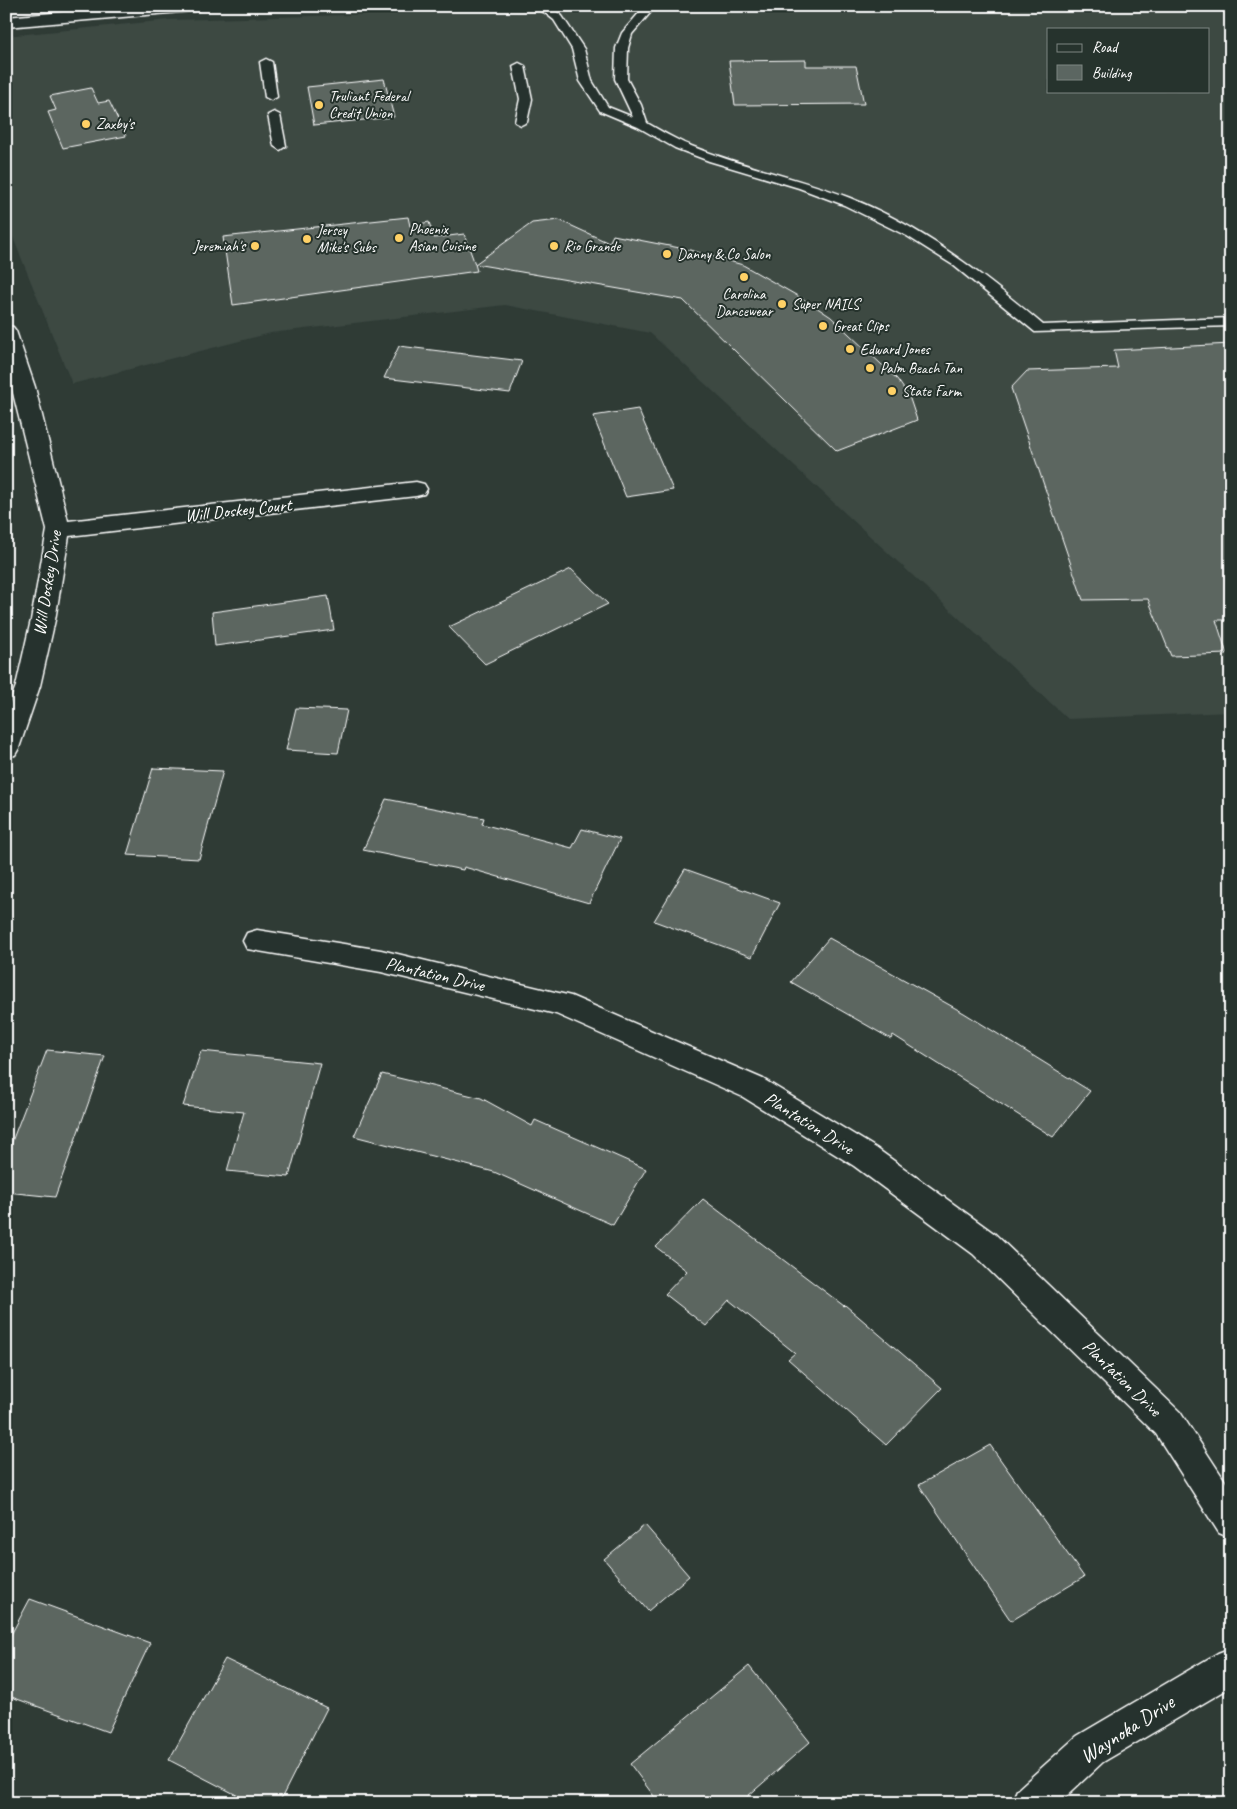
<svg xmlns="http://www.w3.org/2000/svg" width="1237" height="1809" font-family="Caveat,sans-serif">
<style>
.built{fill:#3c4842;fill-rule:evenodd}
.building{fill:#5b6661;stroke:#fff}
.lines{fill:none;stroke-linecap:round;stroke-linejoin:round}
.lane-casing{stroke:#fff;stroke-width:3}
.street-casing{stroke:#fff;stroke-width:3}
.secondary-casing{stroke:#fff;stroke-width:3}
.lane{fill:#26332d;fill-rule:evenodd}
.street{fill:#26332d;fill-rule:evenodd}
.secondary{fill:#26332d;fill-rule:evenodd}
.poi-dot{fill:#ffd166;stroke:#26332d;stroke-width:2}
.labels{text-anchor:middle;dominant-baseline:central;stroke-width:4;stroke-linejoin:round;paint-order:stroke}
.far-poi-label{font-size:15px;fill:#fff;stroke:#26332d;text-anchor:start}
.street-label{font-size:18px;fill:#fff;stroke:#26332d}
.near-street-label{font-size:21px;fill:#fff;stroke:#26332d}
</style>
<rect width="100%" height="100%" fill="#2f3b35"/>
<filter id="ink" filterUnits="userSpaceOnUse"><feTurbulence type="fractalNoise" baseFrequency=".02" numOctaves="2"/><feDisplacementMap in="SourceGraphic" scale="10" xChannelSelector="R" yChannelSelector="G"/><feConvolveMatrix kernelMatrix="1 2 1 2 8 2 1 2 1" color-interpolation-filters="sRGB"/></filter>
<g filter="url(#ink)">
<path class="built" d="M561 6H1231V712L1068 719 650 333 505 305 271 333 72 384 6 220V36L169 20 497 11 512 13ZM1048 29H1208V91H1048Z"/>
<path class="building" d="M806 60V66H856L864 104 735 105 729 61Z
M384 79 394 117 314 125 307 87Z
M91 88 98 103 109 101 126 136 63 148 48 112 56 110 50 96Z
M408 217 410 226 429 222 434 238 464 234 475 264 532 223 559 220 609 243 613 235 690 250 743 265 810 303 831 317 849 334 897 379 909 396 917 420 837 451 683 300 475 264 477 271 233 305 223 237Z
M1231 344V620H1216L1227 654 1171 656 1148 599 1083 600 1011 388 1027 371 1118 368 1114 350Z
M399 346 522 361 510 393 384 378Z
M638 409 673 490 626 497 593 416Z
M571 569 608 604 485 664 449 627Z
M328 596 334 630 215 646 212 612Z
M296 708 347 710 338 753 286 750Z
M153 768 223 771 199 859 127 855Z
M386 799 484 818 482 824 572 848 582 829 620 839 589 903 464 867 463 870 363 850Z
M685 869 780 903 752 957 654 921Z
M829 938 964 1013 1090 1091 1053 1137 893 1035 891 1039 791 982Z
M47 1050 105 1056 55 1197 6 1192V1157Z
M201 1051 320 1063 289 1177 227 1171 244 1112 183 1106Z
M382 1074 481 1098 532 1126 535 1120 646 1169 613 1225 494 1172 354 1136Z
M703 1199 844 1306 845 1305 942 1388 886 1445 788 1359 795 1353 729 1300 706 1326 665 1294 687 1271 656 1247Z
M990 1445 1084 1577 1011 1621 919 1485Z
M645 1525 689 1576 648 1611 604 1559Z
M30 1599 150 1643 108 1732 6 1695V1644Z
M225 1659 327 1708 279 1803H252L169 1760Z
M749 1666 810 1742 740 1803H659L630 1764Z"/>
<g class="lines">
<g class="lane-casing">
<path id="lane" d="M529 6 552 8 562 16 584 49 592 81 608 107 633 117 615 79 616 48 622 33 645 6H656L632 34 628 48 627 79 641 105 647 123C659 130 671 137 684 143 737 166 796 177 850 198 923 227 984 275 1043 325L1231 318V326L1035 332 953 265 907 236 844 205 799 188 709 161 675 148 638 127 600 111 580 81 572 49 554 20 544 12Z
M266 59 272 62 277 97 271 100 265 97 260 62Z
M519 63 525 66 532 99 527 122 521 125 515 122 520 99 513 66Z
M274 112 280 115 286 146 280 150 274 146 268 115Z"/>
</g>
<g class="street-casing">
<path id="street" d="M6 325 13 327 16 331 35 387 68 521 416 482 424 484 427 489 424 494 416 496 69 536 55 620 40 686 19 748 15 755 6 757V712L16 686 31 620 47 530 6 365Z
M257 930 381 950 571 996 763 1079 876 1148 995 1234 1180 1412 1231 1490V1538L1219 1533 1156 1434 973 1254 854 1166 743 1097 556 1014 381 972 247 949 243 941 247 933Z
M1231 1648V1687L1103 1762 1059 1803H1011L1017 1790 1077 1736 1218 1653Z"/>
</g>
<g class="secondary-casing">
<path id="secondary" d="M131 6H201L199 10 193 11 6 27V17Z"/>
</g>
<use href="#lane" class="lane"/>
<use href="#street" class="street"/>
<use href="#secondary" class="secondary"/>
</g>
</g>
<g class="poi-dot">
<circle cx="319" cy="105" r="5"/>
<circle cx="86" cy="124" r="5"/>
<circle cx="399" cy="238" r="5"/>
<circle cx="307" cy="239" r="5"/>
<circle cx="255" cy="246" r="5"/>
<circle cx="554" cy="246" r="5"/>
<circle cx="667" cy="254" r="5"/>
<circle cx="744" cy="277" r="5"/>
<circle cx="782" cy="304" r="5"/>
<circle cx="823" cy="326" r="5"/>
<circle cx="850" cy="349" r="5"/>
<circle cx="870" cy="368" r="5"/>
<circle cx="892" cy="391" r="5"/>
</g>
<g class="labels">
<g class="far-poi-label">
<text x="329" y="96">Truliant Federal<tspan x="329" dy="17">Credit Union</tspan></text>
<text x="96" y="124">Zaxby's</text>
<text x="409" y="229">Phoenix<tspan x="409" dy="17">Asian Cuisine</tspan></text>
<text x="317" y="230">Jersey<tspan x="317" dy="17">Mike's Subs</tspan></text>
<text x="245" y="246" text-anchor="end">Jeremiah's</text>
<text x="564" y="246">Rio Grande</text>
<text x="677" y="254">Danny &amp; Co Salon</text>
<text x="744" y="294" text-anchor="middle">Carolina<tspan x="744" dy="17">Dancewear</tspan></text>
<text x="792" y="304">Super NAILS</text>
<text x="833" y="326">Great Clips</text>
<text x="860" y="349">Edward Jones</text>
<text x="880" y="368">Palm Beach Tan</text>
<text x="902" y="391">State Farm</text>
</g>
<g class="street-label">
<text transform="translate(238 510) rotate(-6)">Will Doskey Court</text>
<text transform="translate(47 583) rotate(-81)">Will Doskey Drive</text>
<text transform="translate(435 974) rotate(13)">Plantation Drive</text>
<text transform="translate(809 1123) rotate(32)">Plantation Drive</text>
<text transform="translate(1122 1378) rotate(44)">Plantation Drive</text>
</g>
<g class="near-street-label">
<text transform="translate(1127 1729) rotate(-33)">Waynoka Drive</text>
</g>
</g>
<rect width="1237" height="1809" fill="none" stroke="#26332d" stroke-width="25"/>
<rect x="12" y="12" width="1212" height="1784" fill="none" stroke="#fff" stroke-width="2" filter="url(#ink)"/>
<rect x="1047" y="28" width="162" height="65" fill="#26332d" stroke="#7d8581"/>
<rect x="1057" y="44" width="25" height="8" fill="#26332d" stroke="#7d8581"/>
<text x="1092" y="52" font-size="15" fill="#ffffff">Road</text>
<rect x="1057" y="65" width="25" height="15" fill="#5b6661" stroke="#7d8581"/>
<text x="1092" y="78" font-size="15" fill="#ffffff">Building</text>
</svg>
